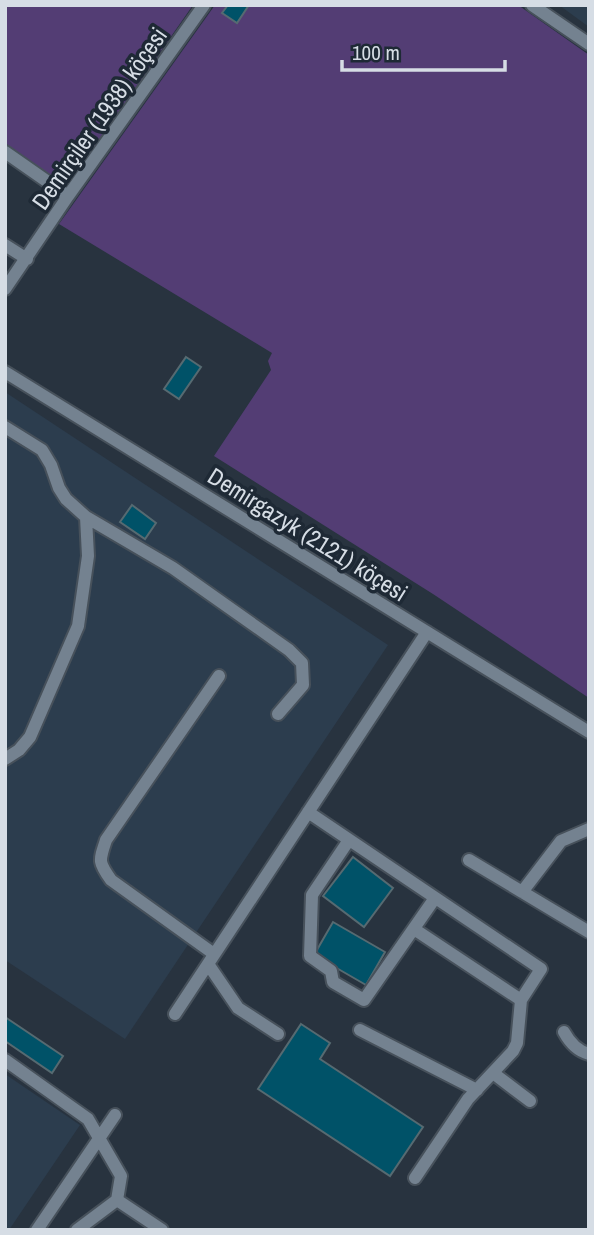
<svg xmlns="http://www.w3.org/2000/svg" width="594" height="1235" font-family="'Archivo Narrow',sans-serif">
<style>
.built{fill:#2c3d4e}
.green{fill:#533d74}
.building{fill:#005268;stroke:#566a71;stroke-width:2}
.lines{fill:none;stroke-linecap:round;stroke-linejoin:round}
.minor-casing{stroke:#47515b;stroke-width:16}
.minor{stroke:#748290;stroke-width:12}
.labels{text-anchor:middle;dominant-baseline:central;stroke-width:7;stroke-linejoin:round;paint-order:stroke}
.street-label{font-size:24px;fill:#d6dde5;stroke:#1e2935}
</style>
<rect width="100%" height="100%" fill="#28333f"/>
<path class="built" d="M559 5H589V27Z
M5 392 388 645 125 1039 5 960Z
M5 1074 80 1125 9 1230H5Z"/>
<path class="green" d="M5 5H193L66 187 5 143Z
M215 5H518L589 55V698L433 594 214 456 271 370 268 361 272 353 59 224Z"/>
<path class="building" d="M228 5H249L237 23 222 13Z
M186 357 201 367 179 399 164 389Z
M132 505 156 523 145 539 120 522Z
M353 857 393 888 364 927 323 896Z
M333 922 385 952 366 985 314 955Z
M5 1017 63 1056 52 1073 5 1041Z
M301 1024 330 1043 320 1059 423 1127 390 1176 258 1089Z"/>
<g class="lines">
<g class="minor-casing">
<path id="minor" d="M532 5 589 44
M5 152 68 196
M5 245 27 259
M5 289 68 196 204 5
M5 372 589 732
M5 427 42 450 51 465 59 488 66 499 86 517 173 568 289 650 302 663 303 685 278 714
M5 759 19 750 30 737 78 626 88 556 86 517
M308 812 541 969 521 1000 414 929
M349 840 312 895 310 956 331 971 333 982 364 1000 435 898
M469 860 589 932
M522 892 561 841 589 829
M214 954 111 880C98 862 99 861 106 840L219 676
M208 964 238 1008 278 1034
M175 1014 427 632
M360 1030 477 1090
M564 1032C570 1043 577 1051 589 1054
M5 1060 88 1119 121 1176 117 1200 77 1230
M493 1073 530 1101
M415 1178 468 1099 513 1051 517 1043 521 1000
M117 1200 162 1230
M37 1230 115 1115"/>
</g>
<use href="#minor" class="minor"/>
</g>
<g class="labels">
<g class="street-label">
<text transform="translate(99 118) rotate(-55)">Demirçiler (1938) köçesi</text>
<text transform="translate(308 534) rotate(32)">Demirgazyk (2121) köçesi</text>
</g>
</g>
<rect width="594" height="1235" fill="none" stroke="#d6dde5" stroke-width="14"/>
<path d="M342 60v10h163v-10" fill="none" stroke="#d6dde5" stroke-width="3.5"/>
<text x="352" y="60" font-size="21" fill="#d6dde5" stroke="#1e2935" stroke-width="5" paint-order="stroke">100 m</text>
</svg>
